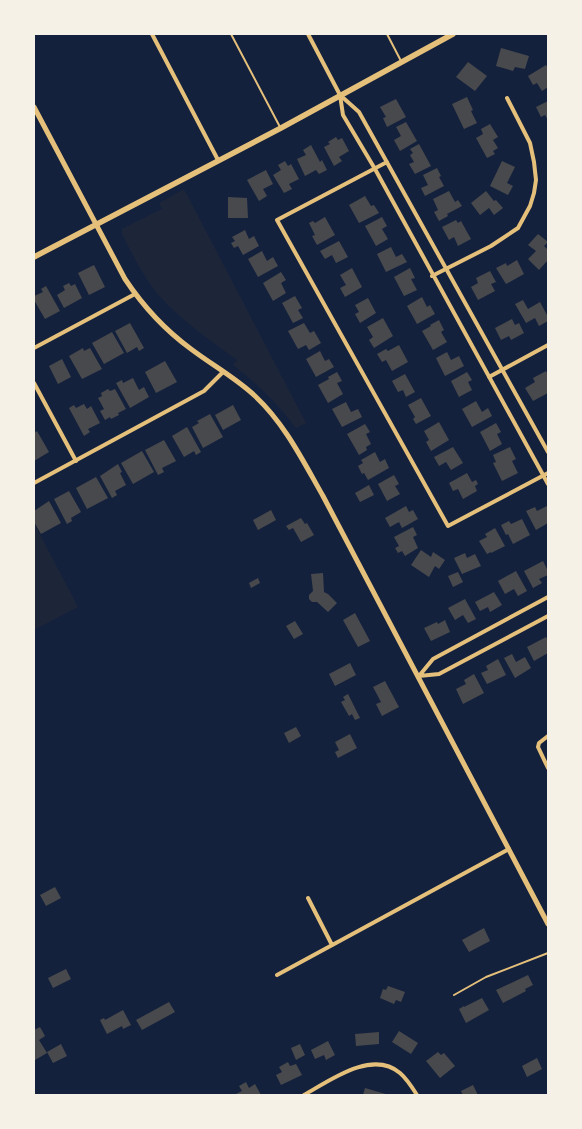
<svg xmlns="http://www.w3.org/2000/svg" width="582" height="1129" font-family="'DM Sans',sans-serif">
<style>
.green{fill:#1d2539}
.building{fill:#48494c}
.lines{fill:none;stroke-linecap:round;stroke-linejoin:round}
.service{stroke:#e5c07b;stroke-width:2}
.minor{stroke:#e5c07b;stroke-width:4}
.tertiary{stroke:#e5c07b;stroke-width:5}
.secondary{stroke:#e5c07b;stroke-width:5.5}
</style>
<rect width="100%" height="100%" fill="#14213d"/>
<path class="green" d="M184 189 306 423 296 428C278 404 257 383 233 365L237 360C211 341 185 323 163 300 145 281 134 257 122 234V229L162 209 159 203Z
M34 523 78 607 34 630Z"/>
<path class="building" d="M501 48 529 56 525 69 515 67 513 71 496 66Z
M468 62 487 76 475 91 456 77Z
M546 65 548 68V87L542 91 537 83 533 85 528 76Z
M467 97 473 110 471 111 477 123 464 129 452 104Z
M396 99 406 117 387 127 383 118 386 117 380 107Z
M548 101V120L545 115 541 117 536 107Z
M406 122 417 141 400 151 394 140 401 136 396 127Z
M490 124 498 137 493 140 498 148 493 151 495 154 487 158 476 138 483 134 481 129Z
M336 137 338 140 342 138 349 151 339 157 342 161 334 166 324 147 330 144 328 142Z
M419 144 431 166 415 174 409 164 414 162 410 155 413 153 410 149Z
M311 145 320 162 322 160 327 170 319 174 316 170 305 176 297 159 306 155 303 150Z
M285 161 288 166 291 164 299 179 289 184 292 189 284 193 273 175 281 170 278 165Z
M502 161 515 167 507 183 513 186 508 195 490 186Z
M437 168 441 176 439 177 444 186 425 196 421 188 428 185 423 175Z
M266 170 273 184 263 189 267 196 259 201 247 180Z
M449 191 455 202 458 200 462 206 447 214 448 216 439 221 434 212 438 210 433 199Z
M486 191 494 201 496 200 503 208 494 215 489 208 480 215 471 203Z
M365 196 371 206 374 205 379 213 359 223 349 205Z
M228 197 247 198 248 218H228Z
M325 217 335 235 317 245 312 236 315 235 309 223 313 221 315 223Z
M382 217 387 226 382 229 388 239 376 246 365 226Z
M456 220 458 223 461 221 471 239 458 246 454 237 449 240 442 227Z
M245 230 249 239 254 236 259 246 243 255 238 246 234 248 231 243 235 241 232 237Z
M538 234 548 242 544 246 548 250V260L539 270 528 259 536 251 528 245Z
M339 241 348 257 336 263 332 255 325 259 320 251Z
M391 247 396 257 402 254 407 262 386 272 377 254Z
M262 251 267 261 273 257 278 266 258 277 248 259Z
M517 260 524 274 506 284 496 268 506 263 507 266Z
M94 265 105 287 89 295 78 273Z
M352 268 362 287 345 297 340 288 346 285 340 275Z
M410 268 415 278 411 279 417 290 404 296 394 277Z
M490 271 496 282 491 284 495 291 478 300 471 287 478 283 476 278Z
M281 272 286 280 281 283 286 293 273 301 263 283Z
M69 283 71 286 75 284 82 298 64 308 57 295 65 290 63 286Z
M46 286 60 311 45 319 34 300V296L43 292 41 289Z
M295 296 302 308 298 310 303 318 293 323 282 303Z
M422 297 427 307 430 305 435 314 417 324 407 306Z
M368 298 376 313 360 323 355 314 359 312 355 305Z
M523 300 528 309 540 302 548 317V321L539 326 535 318 526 323 515 304Z
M383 318 393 336 374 348 369 340 373 337 367 327Z
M512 319 515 325 519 323 524 333 511 340 509 336 501 340 495 328Z
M439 320 444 330 441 332 447 342 433 350 422 331 431 326 430 325Z
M130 323 144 348 139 351 137 347 127 353 115 331Z
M304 323 310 333 314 331 321 343 309 350 306 345 298 349 288 331Z
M112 332 124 353 104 364 92 343Z
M399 345 408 362 392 371 386 360 382 362 377 354 386 349 388 351Z
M83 348 84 351 90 348 102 369 82 379 69 356Z
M320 351 325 361 329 359 334 367 316 377 306 359Z
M447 352 451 360 459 356 464 366 445 376 436 358Z
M62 359 71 377 58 384 49 366Z
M165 361 177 382 156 393 145 372Z
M546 371 548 375V393L533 401 525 388 535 382 533 378Z
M337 372 342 381 337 383 343 394 328 403 318 385 329 379 328 377Z
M467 372 472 380 468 382 472 390 459 397 451 381Z
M405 374 415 392 406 397 403 390 398 392 392 381Z
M133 378 139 390 144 387 149 397 130 408 116 383 122 380 123 383Z
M108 389 110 391 115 389 126 409 118 413 119 415 111 419 110 417 105 420 100 411 104 409 98 398 102 396 101 393Z
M421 398 431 416 416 424 413 419 415 417 408 405Z
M476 401 482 412 488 408 492 416 472 427 462 409Z
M346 402 351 412 358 409 362 417 342 427 332 409Z
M84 404 87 409 91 406 100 423 88 429 90 432 84 436 69 408 74 405 76 408Z
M233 405 241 420 223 430 215 415Z
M210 414 223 437 203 448 192 427 199 423 197 421Z
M439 422 449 440 431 451 426 442 429 440 424 431Z
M496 423 501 432 497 434 502 444 490 451 480 432Z
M365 424 370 432 366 434 371 444 366 447 367 450 359 455 347 434Z
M187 427 201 452 196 455 194 451 184 457 172 436Z
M37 431 49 452 34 461V433Z
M164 440 176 461 162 468 164 472 158 475 145 450Z
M453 447 463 463 451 470 446 462 439 466 434 457Z
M510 447 516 459 512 461 518 473 502 481 493 463 496 462 493 455Z
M142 451 154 472 133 484 121 463Z
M375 452 380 462 385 459 389 468 368 480 364 473 362 474 358 466 363 463 361 460Z
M118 464 122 472 120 473 126 485 115 491 117 495 112 498 100 476Z
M467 473 472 482 476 480 478 484 475 486 477 491 463 499 458 489 453 491 449 483Z
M394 475 399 484 395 486 400 494 387 501 378 484Z
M96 477 108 498 87 509 76 488Z
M369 485 374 495 360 502 355 493Z
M69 491 81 512 71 518 72 521 67 524 54 499Z
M49 501 61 523 41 534 34 522V511Z
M406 506 409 512 413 510 418 519 402 528 399 522 390 527 385 518Z
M547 506 548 523 536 530 526 511 535 507 537 511Z
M271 510 276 520 258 530 253 520Z
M301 518 305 524 307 523 314 535 301 542 293 528 289 530 286 526Z
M522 519 530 535 513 544 508 534 506 535 501 525 509 521 511 524Z
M413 527 417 535 413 537 418 548 405 556 402 551 398 553 395 548 399 546 394 537Z
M495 528 505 546 491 553V552L487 554 479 541 487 537 485 534Z
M421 550 431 557 433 552 445 560 439 569 435 566 429 577 411 565Z
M465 553 467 558 475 554 481 566 462 574 454 558Z
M543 561 548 571V575L539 579 542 583 533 588 524 571Z
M516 571 527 591 518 596 514 589 505 594 498 581Z
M458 572 463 582 453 587 448 576Z
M323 573 324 592 328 594 337 603 328 612 317 602H312L309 599V595L313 591 311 574Z
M258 578 260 583 251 588 249 583Z
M494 592 502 605 490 612 488 607 480 611 475 602Z
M465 599 476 619 468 623 463 615 455 620 448 608Z
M355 613 370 641 358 647 343 620Z
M445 620 450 632 431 641 424 628 437 622 438 624Z
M295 621 303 634 294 639 286 626Z
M546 637 548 641V653L534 661 527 647Z
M512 654 516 662 525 657 531 668 515 678 504 658Z
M498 659 506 675 487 684 481 673 488 670 486 666Z
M350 663 356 675 335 686 329 674Z
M474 674 484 693 463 704 456 689 466 684 464 680Z
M385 681 399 707 382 716 376 704 381 702 373 687Z
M348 694 360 718 355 720 352 714 349 716 341 702 345 700 343 697Z
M296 727 301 736 289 743 284 733Z
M350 734 357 748 338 758 335 752 339 750 335 742Z
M55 887 61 898 46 906 40 895Z
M484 928 490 941 469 952 462 940Z
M66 969 71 979 53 988 48 978Z
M528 975 533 985 525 989 526 991 503 1003 496 990Z
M388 986 405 992 401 1002 396 1000 394 1004 380 998 383 989 386 990Z
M482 998 489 1010 466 1023 459 1009 464 1006V1007Z
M169 1002 175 1012 142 1030 136 1020Z
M123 1010 131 1025 123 1029 122 1026 107 1034 100 1020 104 1018 105 1020Z
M40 1027 45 1036 39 1040 47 1053 35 1060 34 1030Z
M399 1031 418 1043 411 1054 392 1042Z
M379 1032V1044L356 1046 355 1034Z
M328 1041 335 1055 326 1060 324 1055 315 1059 311 1050Z
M61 1044 67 1056 53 1063 47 1052Z
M300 1044 305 1055 296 1060 291 1048Z
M438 1052 441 1055 444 1053 455 1066 440 1078 426 1061Z
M537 1058 542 1069 527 1077 522 1066Z
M288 1062 290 1066 296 1064 302 1075 281 1085 276 1075 282 1072 279 1067Z
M246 1082 249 1088 255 1084 261 1095H234L242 1091 239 1086Z
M473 1085 478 1095H463L461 1091Z
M365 1088 389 1095H363Z"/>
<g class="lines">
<path class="service" d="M231 34 280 127
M387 34 401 61
M454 995 486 977 548 953"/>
<path class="minor" d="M152 34 218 160
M308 34 340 95 359 112 548 452
M340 95 343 115 375 169 548 484
M387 162 277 220 448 526 548 473
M432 276 491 246 518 228 530 206 534 193 536 180 534 162 530 143 507 98
M34 348 135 294
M489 377 548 345
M34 383 76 461
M34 483 204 391 223 372
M419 676 433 659 548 597
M419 676 439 674 548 616
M548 736 539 743 538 747 548 768
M308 898 332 945
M277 975 509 849
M304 1095C329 1081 372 1049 400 1073 407 1079 412 1087 417 1095"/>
<path class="tertiary" d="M34 107 125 279C143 306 165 330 191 349 212 365 236 378 255 396 285 424 303 461 323 496L548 924"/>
<path class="secondary" d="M34 257 281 128 453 34"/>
</g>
<rect width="582" height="1129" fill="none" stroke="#f6f1e7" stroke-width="70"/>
</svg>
